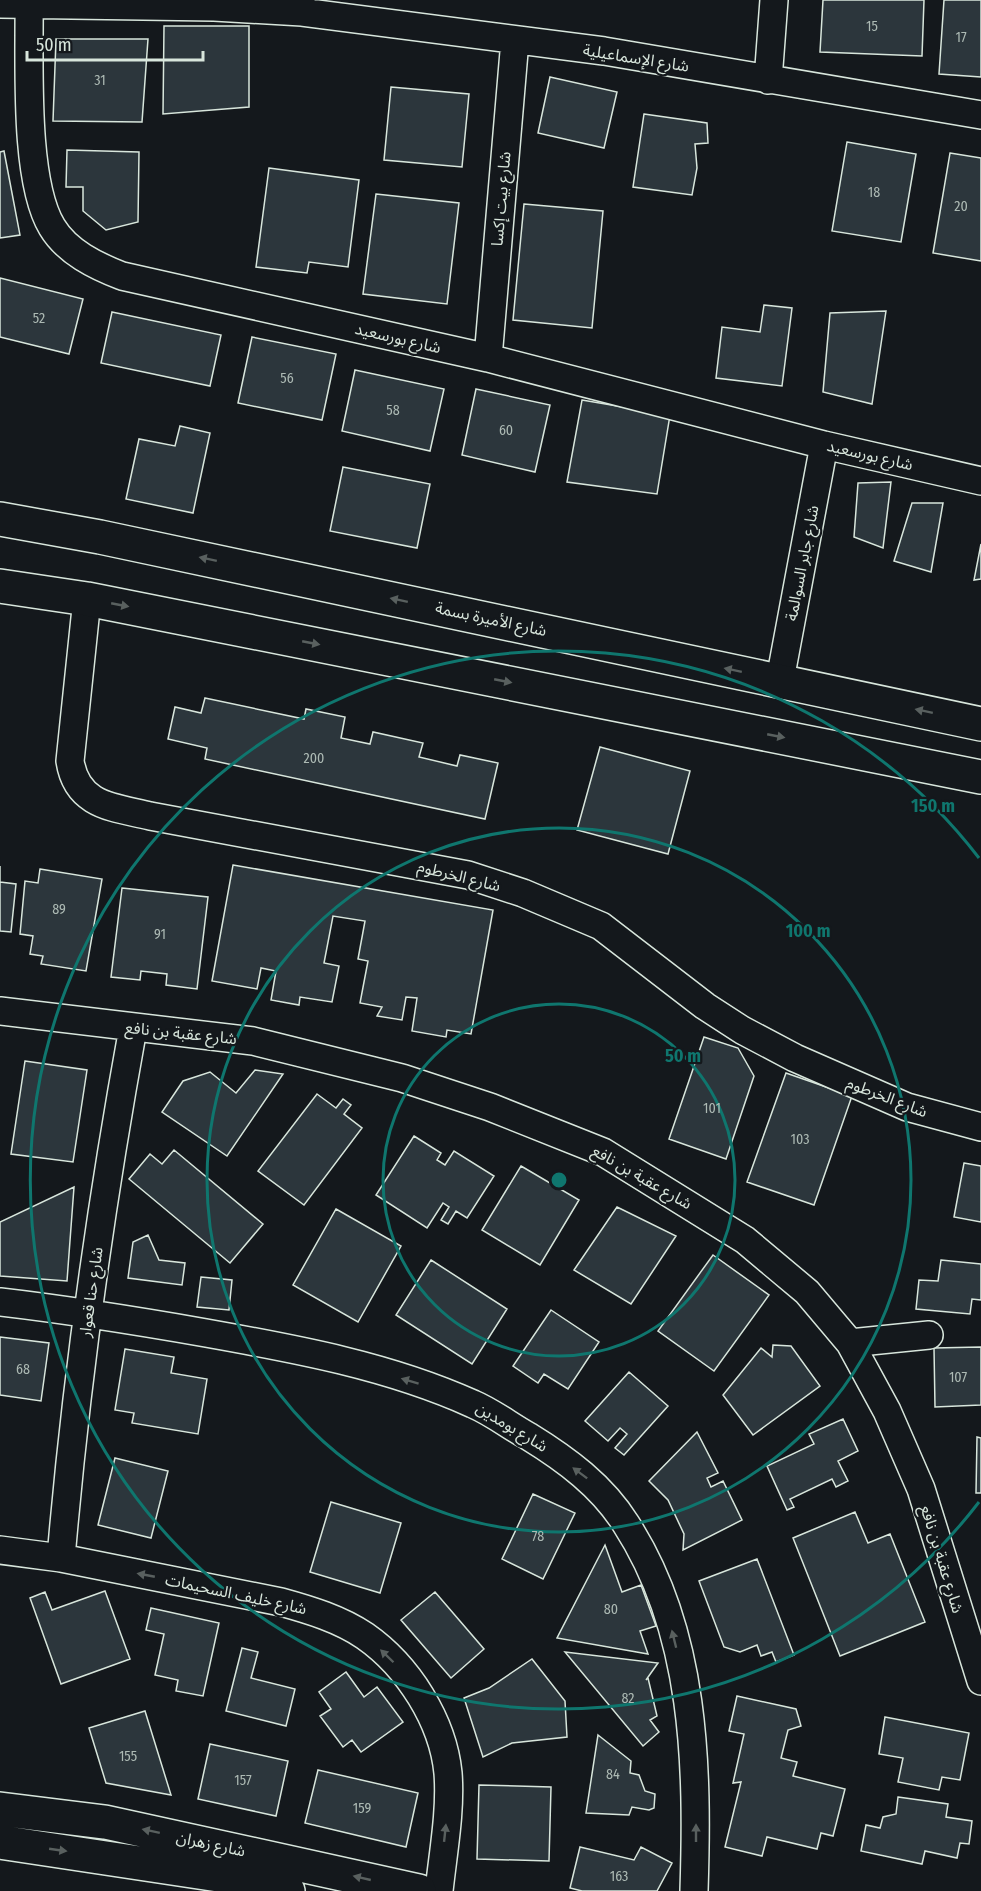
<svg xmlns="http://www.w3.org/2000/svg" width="981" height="1891" font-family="'Fira Sans Condensed','Noto Sans Arabic',sans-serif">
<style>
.building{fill:#2c363c;stroke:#d8e6dc;stroke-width:1.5}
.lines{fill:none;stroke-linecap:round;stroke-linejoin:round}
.minor-casing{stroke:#d8e6dc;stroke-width:30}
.major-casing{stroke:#d8e6dc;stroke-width:36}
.minor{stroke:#14181c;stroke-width:27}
.major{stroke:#14181c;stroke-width:33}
.oneway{fill:#59605f}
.ring{fill:none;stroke:#0f766e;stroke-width:3}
.labels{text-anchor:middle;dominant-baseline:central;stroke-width:4.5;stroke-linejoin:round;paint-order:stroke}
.number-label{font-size:14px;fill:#adbab4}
.street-label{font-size:16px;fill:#d8e6dc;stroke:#14181c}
.centre{fill:#0f766e;stroke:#14181c;stroke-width:3}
.ring-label{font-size:18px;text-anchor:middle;font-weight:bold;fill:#0f766e;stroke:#14181c;stroke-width:4.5;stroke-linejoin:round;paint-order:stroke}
</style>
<rect width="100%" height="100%" fill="#14181c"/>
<path class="building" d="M823 0H924L922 56 820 52Z
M944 0H981V77L939 74Z
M164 26H249V107L163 114Z
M56 39H148L142 122 53 121Z
M550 77 617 92 604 148 538 133Z
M391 87 469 94 462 167 384 160Z
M644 114 707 123 708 143 695 144 697 168 692 195 633 187Z
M847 142 916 154 901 242 832 231Z
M67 150 139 152 138 222 106 230 83 211V187H66Z
M4 151 20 235 0 238V152Z
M950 153 981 158V261L933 253Z
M269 168 359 180 348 267 309 262 307 273 256 267Z
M376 194 459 203 447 304 363 294Z
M524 204 603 211 592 328 513 320Z
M0 278 83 299 69 354 0 337Z
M764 305 792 308 782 386 716 378 722 327 760 332Z
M886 311 872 404 823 392 830 313Z
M112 312 221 335 210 386 101 363Z
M252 337 336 354 322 420 238 403Z
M355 370 444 389 430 451 342 431Z
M476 389 550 405 535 472 462 455Z
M582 400 670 415 657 494 567 482Z
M180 426 210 433 193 513 126 499 139 439 175 446Z
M343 467 430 484 417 548 330 531Z
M891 482 883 548 854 537 858 483Z
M912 503H943L931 572 894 561Z
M981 544V579L974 580Z
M205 698 304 719 306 709 345 717 341 738 370 744 373 732 423 743 419 757 457 766 460 755 498 763 485 819 205 759 207 748 168 739 175 707 201 713Z
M600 747 690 771 668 854 577 830Z
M233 865 493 910 471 1034 447 1030 446 1037 412 1031 417 998 406 997 402 1020 377 1016 382 1007 360 1003 368 961 358 959 365 921 333 916 324 963 339 966 332 1002 300 997 299 1005 271 1000 276 971 261 968 257 989 212 981Z
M0 866V882L16 884 11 932 0 931Z
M40 869 102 879 86 971 41 964 43 956 30 954 33 936 20 934 25 881 38 883Z
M122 888 208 897 197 989 166 985 167 974 141 971 140 980 111 977Z
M704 1037 738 1048 754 1076 726 1159 669 1139Z
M25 1061 87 1070 73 1162 11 1154Z
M255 1070 283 1074 227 1156 162 1112 183 1081 210 1072 236 1093Z
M786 1073 852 1096 814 1205 747 1182Z
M317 1094 336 1108 343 1099 351 1105 344 1114 362 1128 304 1205 258 1171Z
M414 1136 441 1153 437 1160 445 1165 454 1151 494 1176 467 1218 456 1211 448 1224 441 1220 449 1207 443 1203 427 1228 376 1195Z
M174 1150 263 1224 230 1263 129 1179 150 1154 162 1164Z
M964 1163 981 1166V1222L954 1217Z
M521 1166 579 1200 540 1265 482 1230Z
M74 1187 67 1281 0 1276V1222Z
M617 1207 676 1236 631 1304 574 1270Z
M336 1209 401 1246 358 1322 293 1285Z
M148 1235 159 1260 185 1263 182 1285 128 1278 133 1242Z
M713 1255 769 1295 714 1371 658 1331Z
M431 1260 507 1309 472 1364 396 1315Z
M941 1260 981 1264V1300L972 1299 970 1314 916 1309 919 1280 938 1281Z
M201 1277 232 1280 229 1310 197 1307Z
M551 1310 599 1342 568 1389 544 1374 538 1383 513 1366Z
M0 1337 49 1343 41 1401 0 1395Z
M773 1345 791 1346 820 1386 753 1435 723 1395 761 1348 772 1357Z
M981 1347V1405L935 1407 934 1348Z
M125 1349 174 1357 171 1373 207 1379 198 1434 132 1423 134 1413 115 1410Z
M629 1372 668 1406 624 1455 615 1448 627 1434 620 1428 608 1441 585 1421Z
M843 1419 858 1451 838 1461 848 1481 836 1487 832 1479 790 1499 794 1507 787 1510 767 1466 814 1444 809 1434Z
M697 1432 718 1473 707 1478 711 1487 723 1481 742 1520 683 1550 684 1534 668 1500 649 1481Z
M977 1437 981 1438V1493H976Z
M115 1458 168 1471 151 1538 98 1525Z
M533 1494 575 1513 543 1579 502 1559Z
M331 1502 401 1523 380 1593 310 1572Z
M855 1512 868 1543 890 1534 925 1622 840 1656 793 1538Z
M605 1545 622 1592 641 1585 656 1626 640 1631 648 1654 557 1638Z
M757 1559 794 1655 776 1662 772 1652 761 1656 757 1645 740 1652 724 1647 699 1581Z
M105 1591 130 1659 61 1684 30 1598 45 1592 52 1610Z
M435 1592 484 1649 451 1678 401 1620Z
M151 1608 219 1623 203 1696 176 1691 178 1680 155 1675 164 1634 146 1630Z
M242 1648 258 1652 251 1678 295 1689 286 1726 226 1711Z
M565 1652 658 1663 646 1680 648 1678 657 1716 650 1720 659 1732 643 1746Z
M532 1659 565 1701 567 1737 512 1743 483 1757 464 1698 489 1688Z
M346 1672 364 1697 377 1687 403 1722 361 1752 352 1740 343 1747 320 1716 331 1709 319 1692Z
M737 1696 796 1709 801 1726 788 1730 781 1758 797 1762 793 1776 845 1789 833 1836 821 1833 817 1849 767 1837 762 1856 725 1847 741 1782 733 1783 744 1734 729 1731Z
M145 1711 171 1795 106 1783 89 1728Z
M885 1717 969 1733 960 1780 942 1777 939 1790 898 1782 903 1758 879 1754Z
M598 1735 631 1761 630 1773 639 1775 645 1791 655 1794 654 1808 649 1810 632 1807 629 1815 586 1813Z
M210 1744 288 1761 276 1816 198 1799Z
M318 1770 418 1793 406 1847 305 1823Z
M479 1785 551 1787 549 1861 477 1859Z
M898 1797 948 1804 946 1817 972 1821 969 1844 960 1843 957 1858 925 1851 922 1864 861 1851 866 1825 880 1828 883 1817 896 1814Z
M580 1847 634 1860 641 1847 672 1863 657 1891H582L570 1888Z"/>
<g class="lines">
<g class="minor-casing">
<path id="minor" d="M29 0C30 58 23 179 52 227 67 252 96 266 122 276L488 358 824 445 981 481
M301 0 302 12 604 51 981 115
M0 4 214 7 302 12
M768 80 774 0
M488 358 515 40
M87 599 70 761C77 806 113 807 150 816L468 875 523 893 601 926 705 1006 742 1030 795 1058 907 1107 981 1127
M780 680 824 445
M0 1011 253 1041 402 1078 490 1107 603 1152 745 1240 807 1292 850 1343 887 1411 921 1489 981 1681
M0 1302C69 1310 137 1321 206 1333 296 1349 389 1366 473 1404 492 1412 510 1426 528 1436 567 1460 602 1486 626 1524 696 1632 698 1767 694 1891
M850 1343 929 1335
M0 1550 61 1558 281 1602C310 1610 340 1619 365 1636 408 1666 443 1721 448 1773 451 1811 443 1853 439 1891
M61 1558C76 1380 101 1204 133 1028"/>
</g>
<g class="major-casing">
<path id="major" d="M0 519 100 537 981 724
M0 586 87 599 981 777
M0 1809 105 1822 419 1891
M0 1842 232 1877 288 1891"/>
</g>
<use href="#minor" class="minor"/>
<use href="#major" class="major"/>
</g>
<defs><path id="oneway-solid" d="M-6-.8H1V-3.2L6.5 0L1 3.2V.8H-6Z" transform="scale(1.5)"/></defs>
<g class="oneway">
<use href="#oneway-solid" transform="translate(208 559) rotate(-168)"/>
<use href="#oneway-solid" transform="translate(399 600) rotate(-168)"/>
<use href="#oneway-solid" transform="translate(120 605) rotate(11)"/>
<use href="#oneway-solid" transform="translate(311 643) rotate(11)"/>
<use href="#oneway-solid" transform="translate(733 670) rotate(-168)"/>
<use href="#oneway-solid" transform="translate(503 681) rotate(11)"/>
<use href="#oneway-solid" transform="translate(924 711) rotate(-168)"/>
<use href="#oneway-solid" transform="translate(776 736) rotate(11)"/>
<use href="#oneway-solid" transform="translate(410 1381) rotate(-163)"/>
<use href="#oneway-solid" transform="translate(580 1473) rotate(-143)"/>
<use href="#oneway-solid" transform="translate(146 1575) rotate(-169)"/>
<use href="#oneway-solid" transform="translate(674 1639) rotate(-104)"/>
<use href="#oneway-solid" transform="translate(387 1656) rotate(-136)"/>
<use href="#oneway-solid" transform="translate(151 1831) rotate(-168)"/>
<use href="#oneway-solid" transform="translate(445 1833) rotate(-84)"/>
<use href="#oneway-solid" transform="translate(696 1833) rotate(-90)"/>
<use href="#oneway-solid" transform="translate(58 1850) rotate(8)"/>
<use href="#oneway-solid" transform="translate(362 1878) rotate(-167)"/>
</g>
<g class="ring">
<circle cx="559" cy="1180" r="176"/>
<circle cx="559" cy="1180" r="352"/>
<path d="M979 1502A529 529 0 1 1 979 858"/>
</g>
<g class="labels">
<g class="number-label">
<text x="872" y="26">15</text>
<text x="961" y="37">17</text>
<text x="100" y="80">31</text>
<text x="874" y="192">18</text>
<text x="961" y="206">20</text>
<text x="39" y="318">52</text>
<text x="287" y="378">56</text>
<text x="393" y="410">58</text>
<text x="506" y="430">60</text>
<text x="314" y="758">200</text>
<text x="59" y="909">89</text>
<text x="160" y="934">91</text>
<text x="712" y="1108">101</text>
<text x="800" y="1139">103</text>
<text x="23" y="1369">68</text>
<text x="958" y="1377">107</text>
<text x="538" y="1536">78</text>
<text x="611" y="1609">80</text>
<text x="628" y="1698">82</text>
<text x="128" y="1756">155</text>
<text x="613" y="1774">84</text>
<text x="243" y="1780">157</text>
<text x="362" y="1808">159</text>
<text x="619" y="1876">163</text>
</g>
<g class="street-label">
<text transform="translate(636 58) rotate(9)">شارع الإسماعيلية</text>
<text transform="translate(501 199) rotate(-85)">شارع بيت إكسا</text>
<text transform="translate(398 338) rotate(13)">شارع بورسعيد</text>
<text transform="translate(870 455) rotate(13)">شارع بورسعيد</text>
<text transform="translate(802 563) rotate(-79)">شارع جابر السوالمة</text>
<text transform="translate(491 619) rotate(12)">شارع الأميرة بسمة</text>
<text transform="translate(459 876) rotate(14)">شارع الخرطوم</text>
<text transform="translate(181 1033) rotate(6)">شارع عقبة بن نافع</text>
<text transform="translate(887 1097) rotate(21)">شارع الخرطوم</text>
<text transform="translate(642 1177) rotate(30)">شارع عقبة بن نافع</text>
<text transform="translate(91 1292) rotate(-82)">شارع حنا قعوار</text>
<text transform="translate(512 1427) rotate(31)">شارع بومدين</text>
<text transform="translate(942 1559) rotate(73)">شارع عقبة بن نافع</text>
<text transform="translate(236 1594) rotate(12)">شارع خليف السحيمات</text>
<text transform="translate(211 1844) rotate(12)">شارع زهران</text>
</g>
</g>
<circle cx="559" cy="1180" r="9" class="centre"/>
<g class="ring-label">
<text x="933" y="812">150 m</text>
<text x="808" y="937">100 m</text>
<text x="683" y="1062">50 m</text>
</g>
<path d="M27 51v9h176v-9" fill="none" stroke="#d8e6dc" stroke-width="3"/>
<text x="36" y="51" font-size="18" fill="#d8e6dc" stroke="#14181c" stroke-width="4.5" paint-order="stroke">50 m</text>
</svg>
